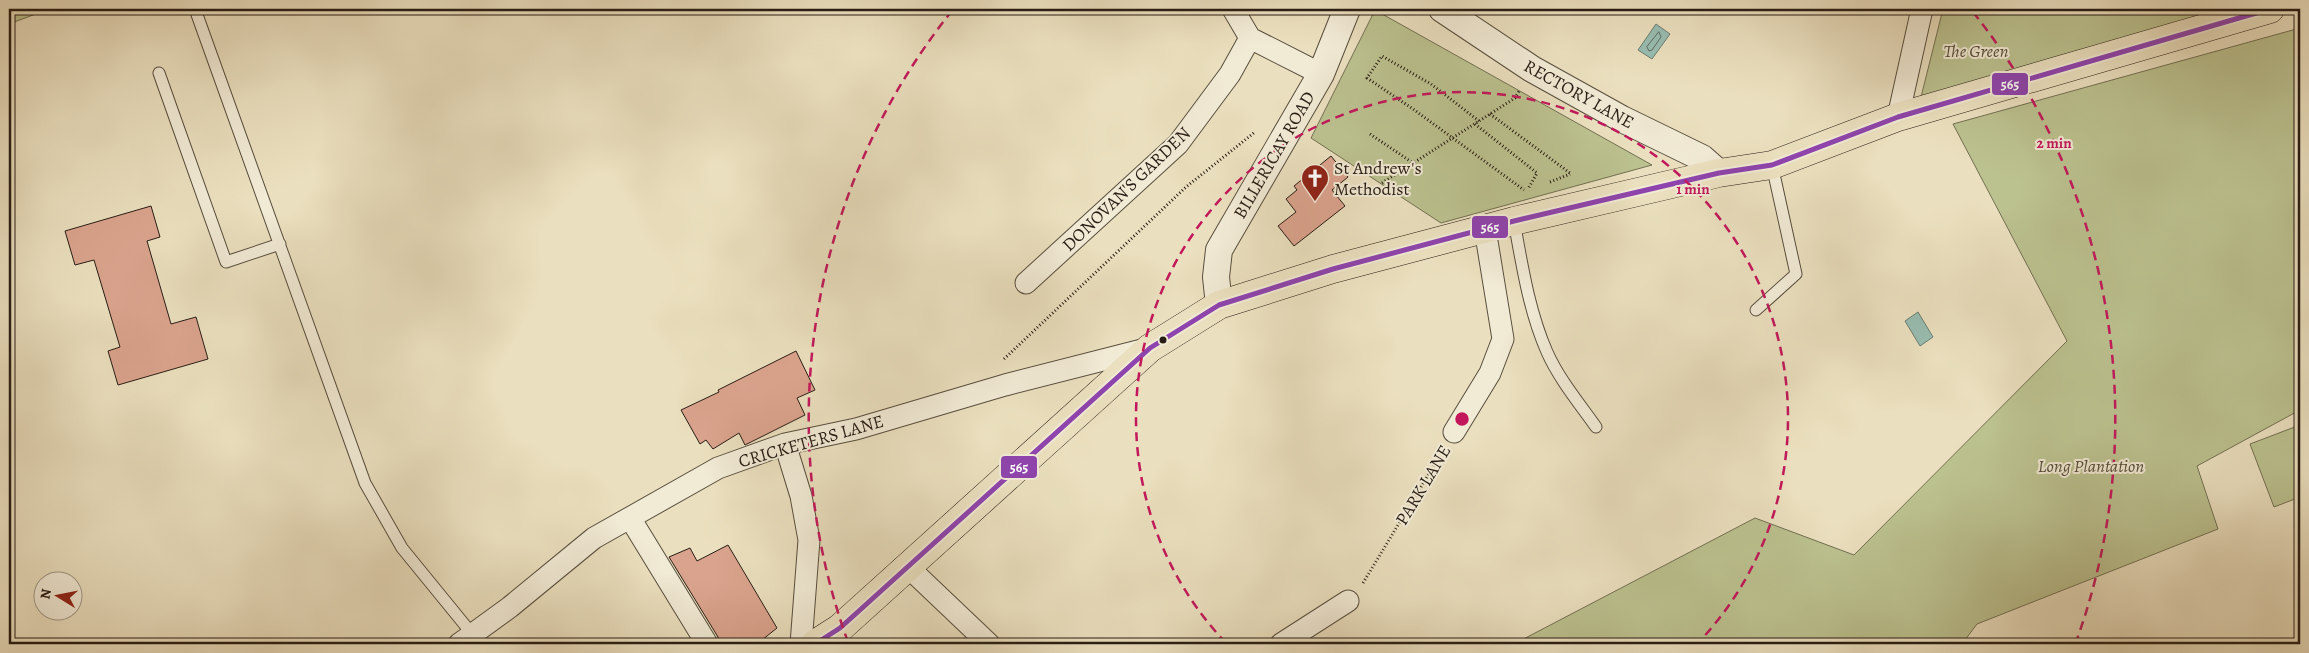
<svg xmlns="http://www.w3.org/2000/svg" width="2309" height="653" font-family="Alegreya,serif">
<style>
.green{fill:#bbc18f;stroke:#726f52}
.water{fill:#98bdb1;stroke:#6b7d72}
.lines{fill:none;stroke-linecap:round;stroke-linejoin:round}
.shore{stroke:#606d62;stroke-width:1}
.building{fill:#daa38d;stroke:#281d14}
.service-casing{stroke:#584e3e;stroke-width:13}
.minor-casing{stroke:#584e3e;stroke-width:23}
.tertiary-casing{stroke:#584e3e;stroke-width:28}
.primary-casing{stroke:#281d14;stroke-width:29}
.path{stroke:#281d14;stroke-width:3;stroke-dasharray:1 2.5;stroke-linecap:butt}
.service{stroke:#f1ead5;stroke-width:11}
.minor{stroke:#f1ead5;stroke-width:21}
.tertiary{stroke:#f1ead5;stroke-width:26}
.primary{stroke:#eadfbe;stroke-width:28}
.bus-1-casing{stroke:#f1ead5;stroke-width:9}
.bus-1{stroke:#8e44ad;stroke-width:5}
.ring{fill:none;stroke:#c2185b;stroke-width:2.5;stroke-dasharray:9 6}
.bus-dot{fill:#281d14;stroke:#f1ead5;stroke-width:2}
.labels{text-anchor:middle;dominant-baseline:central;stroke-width:4;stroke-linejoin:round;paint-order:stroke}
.park-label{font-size:18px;font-style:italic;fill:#544e39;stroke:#f1ead5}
.street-label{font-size:18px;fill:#281d14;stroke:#f1ead5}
.poi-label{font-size:18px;fill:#281d14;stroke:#f1ead5;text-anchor:start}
.centre{fill:#c2185b;stroke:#f1ead5;stroke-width:2.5}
.ring-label{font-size:15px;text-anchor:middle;font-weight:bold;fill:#c2185b;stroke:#f1ead5;stroke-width:4;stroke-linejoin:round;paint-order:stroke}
.line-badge{stroke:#f1ead5;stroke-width:2}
.badge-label{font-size:14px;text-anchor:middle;font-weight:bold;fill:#fff}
</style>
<rect width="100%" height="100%" fill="#eadfbe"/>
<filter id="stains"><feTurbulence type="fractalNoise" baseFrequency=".004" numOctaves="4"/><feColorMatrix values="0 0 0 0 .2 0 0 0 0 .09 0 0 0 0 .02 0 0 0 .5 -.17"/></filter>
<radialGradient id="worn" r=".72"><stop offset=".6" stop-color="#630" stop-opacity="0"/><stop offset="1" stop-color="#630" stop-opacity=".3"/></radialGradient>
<path class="green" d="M9 9H49L9 24Z
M1943 9H2270L1917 113Z
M1375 10 1652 165 1441 223 1311 138Z
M2300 28V410L2197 466 2218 529 1977 624 1962 644H1514L1755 518 1854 555 2067 341 1953 124Z
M2300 425V497L2274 507 2250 444Z"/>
<path class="water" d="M1656 24 1670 34 1652 59 1638 50Z
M1918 312 1933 337 1920 346 1905 321Z"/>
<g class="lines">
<path class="shore" d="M1659 32 1661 37 1652 50 1649 51 1647 47Z"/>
</g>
<path class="building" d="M1331 156 1348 177 1332 190 1345 206 1294 246 1278 226 1296 212 1286 199 1297 190 1294 186Z
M151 206 160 237 147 241 171 324 196 317 208 359 118 385 108 351 120 347 94 260 75 265 65 231Z
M796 351 815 390 797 398 805 415 745 445 739 433 713 449 706 440 700 444 681 410 719 392 718 390Z
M728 545 777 628 757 644H719L718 637 669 557 690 548 697 561Z"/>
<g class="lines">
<g class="service-casing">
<path id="service" d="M195 9 365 483 402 548 473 635
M159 73 226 262 280 244
M1514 221C1522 265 1529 311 1547 352 1559 379 1579 403 1596 427
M1756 310 1796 274 1772 165"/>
</g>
<g class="minor-casing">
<path id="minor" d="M1250 38 1321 74
M1898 117 1922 9
M1026 283 1178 144 1230 74 1250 38 1233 9
M1454 432 1490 373 1503 339 1485 229
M785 444 801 496 809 540 801 644
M630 518 707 644
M907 566 989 644
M459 644 510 607 594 538 718 468 785 444 856 429 1005 385 1150 348
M1281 644 1348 601"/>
</g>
<g class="tertiary-casing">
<path id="tertiary" d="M1442 9 1532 69 1622 119 1702 158 1719 173
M1219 305 1216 277 1219 250 1321 74 1347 9"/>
</g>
<g class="primary-casing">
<path id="primary" d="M815 644 840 628 1150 348 1219 305 1333 269 1514 221 1719 173 1772 165 1898 117 2270 9"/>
</g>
<path class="path" d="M1490 114 1570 173
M1479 121 1431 84 1382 56 1367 78 1413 109 1524 190
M1475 124 1537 173 1528 189
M1370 134 1413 163
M1550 182 1570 174
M1382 183 1515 98 1519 91
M1004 359 1186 187 1255 132
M1363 583 1442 452"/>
<use href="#service" class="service"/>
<use href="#minor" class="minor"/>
<use href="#tertiary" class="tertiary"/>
<use href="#primary" class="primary"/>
<g class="bus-1-casing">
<path id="bus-1" d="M815 644 840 628 1150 348 1219 305 1333 269 1514 221 1719 173 1772 165 1898 117 2270 9"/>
</g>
<use href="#bus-1" class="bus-1"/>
</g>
<g class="ring">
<path d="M1226 643A326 326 0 1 1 1698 643"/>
<path d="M848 642A653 653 0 0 1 951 12M1973 12A653 653 0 0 1 2076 642"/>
</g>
<defs>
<g id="church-pin" transform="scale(1.4375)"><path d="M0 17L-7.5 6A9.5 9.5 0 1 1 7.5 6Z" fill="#8f2418" stroke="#f1ead5"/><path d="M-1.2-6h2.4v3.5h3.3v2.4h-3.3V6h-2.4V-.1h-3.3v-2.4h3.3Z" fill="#fff"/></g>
</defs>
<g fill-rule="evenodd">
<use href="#church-pin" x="1315" y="178"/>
</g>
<circle class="bus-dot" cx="1163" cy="340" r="4.5"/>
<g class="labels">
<g class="park-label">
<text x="1976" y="51">The Green</text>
<text x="2091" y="466">Long Plantation</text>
</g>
<g class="street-label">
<text transform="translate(1579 94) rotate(29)">RECTORY LANE</text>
<text transform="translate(1274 155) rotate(-60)">BILLERICAY ROAD</text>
<text transform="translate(1126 189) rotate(-44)">DONOVAN'S GARDEN</text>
<text transform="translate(811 441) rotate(-16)">CRICKETERS LANE</text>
<text transform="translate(1423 485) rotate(-59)">PARK LANE</text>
</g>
<g class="poi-label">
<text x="1334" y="168">St Andrew's<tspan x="1334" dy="21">Methodist</tspan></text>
</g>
</g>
<circle cx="1462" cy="419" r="8" class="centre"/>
<g class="ring-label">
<text x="2054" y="148">2 min</text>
<text x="1693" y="194">1 min</text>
</g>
<g class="line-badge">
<rect x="1991" y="72" width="38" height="24" rx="5" fill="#8e44ad"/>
<rect x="1471" y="215" width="38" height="24" rx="5" fill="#8e44ad"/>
<rect x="1000" y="455" width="38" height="24" rx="5" fill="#8e44ad"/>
</g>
<g class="badge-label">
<text x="2010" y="89">565</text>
<text x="1490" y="232">565</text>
<text x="1019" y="472">565</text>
</g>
<rect width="2309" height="653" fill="none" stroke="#eadfbe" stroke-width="30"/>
<rect x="10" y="10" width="2289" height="633" fill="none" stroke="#281d14" stroke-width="2.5"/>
<rect x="15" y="15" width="2279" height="623" fill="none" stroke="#281d14"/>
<g transform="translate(58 596) rotate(280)"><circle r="24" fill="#f1ead5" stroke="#a19888"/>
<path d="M0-4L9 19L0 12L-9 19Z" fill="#8f2418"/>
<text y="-8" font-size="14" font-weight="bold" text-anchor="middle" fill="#281d14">N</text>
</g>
<rect width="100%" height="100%" filter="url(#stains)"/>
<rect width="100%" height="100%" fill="url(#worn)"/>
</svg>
